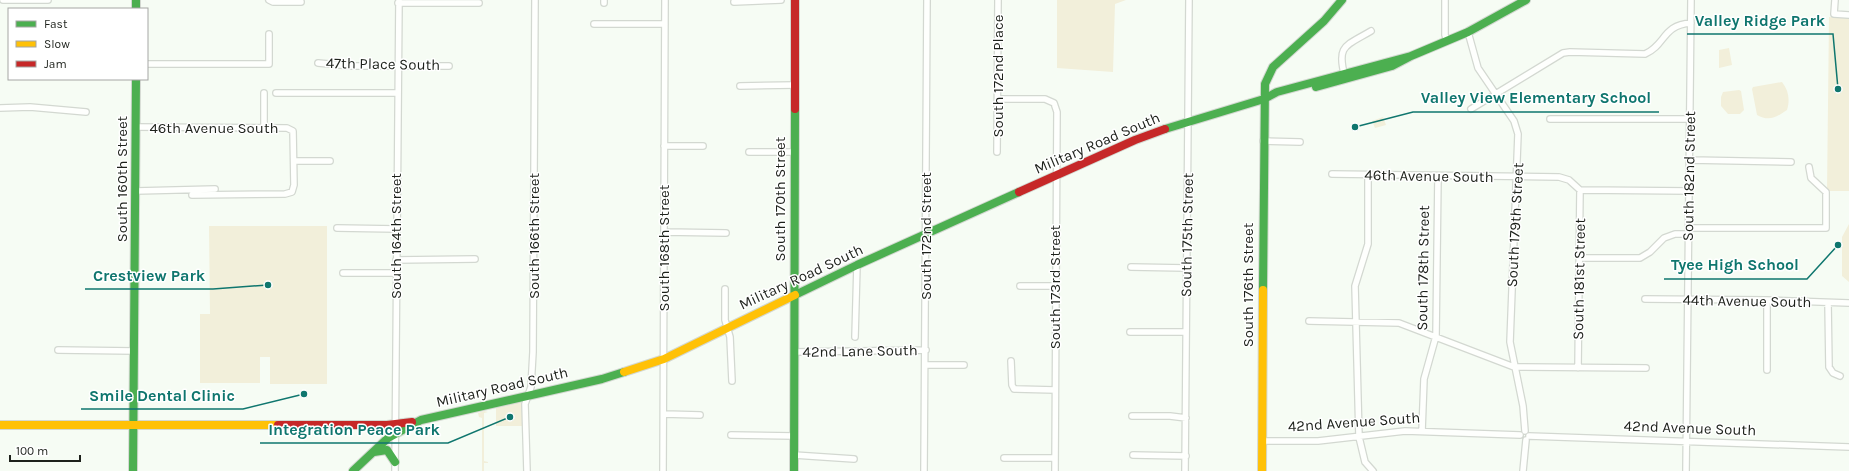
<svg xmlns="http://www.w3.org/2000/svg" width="1849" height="471" font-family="Karla,sans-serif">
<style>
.green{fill:#f2efda}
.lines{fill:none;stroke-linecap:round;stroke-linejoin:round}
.street-casing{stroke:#d3d8d1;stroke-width:8}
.fast-casing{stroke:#d3d8d1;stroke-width:10}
.slow-casing{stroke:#d3d8d1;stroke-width:10}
.jam-casing{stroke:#d3d8d1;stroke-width:10}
.street{stroke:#fefffd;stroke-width:5.5}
.fast{stroke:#4caf50;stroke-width:8}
.slow{stroke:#ffc107;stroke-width:8}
.jam{stroke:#c62828;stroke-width:8}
.labels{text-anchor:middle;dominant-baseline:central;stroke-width:3;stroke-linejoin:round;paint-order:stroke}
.street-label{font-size:15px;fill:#1d211b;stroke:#fff}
.leader{fill:none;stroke:#0f766e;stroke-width:1.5}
.callout-dot{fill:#0f766e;stroke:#fff;stroke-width:1.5}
.callout-label{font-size:16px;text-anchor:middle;font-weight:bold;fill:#0f766e;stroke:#fff;stroke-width:3;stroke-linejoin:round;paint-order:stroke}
</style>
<rect width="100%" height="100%" fill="#f6fcf4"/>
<path class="green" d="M1057 0H1126L1115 4 1113 72 1057 68Z
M1829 17 1849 18V191H1827Z
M1729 48 1732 65 1719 68V50Z
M1782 82C1789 91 1790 100 1787 110 1777 117 1769 122 1757 115L1752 89 1753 87Z
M1739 90 1741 91 1744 110 1740 114H1728L1721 106V97L1723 92Z
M1383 117 1386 125 1375 128 1372 121Z
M1849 224V282L1842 276V237Z
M209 226H327V384H270V357H260V383H200V314H210Z
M517 402H520L523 405V426H496V407Z
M484 411 488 412 484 413V461L488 462V463H484V471H482V418L479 417 478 413Z"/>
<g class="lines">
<g class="street-casing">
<path id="street" d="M3 0H48
M269 0 273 2H301
M604 0V3
M1445 0V35L1447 41
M1835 0 1834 14 1849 15
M734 2 781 0
M398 3H479
M594 24H665
M1468 32 1478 68 1514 121 1518 134 1510 342 1523 406 1525 431
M318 63 351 66H449
M147 64H269V34
M1345 77C1336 45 1346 46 1371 31
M740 86 795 85
M276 93H397
M998 99H1045L1054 103 1057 112 1055 471
M0 108 30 107 86 112
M1471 109 1563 53 1570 52 1645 54C1666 45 1662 25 1691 23
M1550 119H1690
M136 127 287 128 293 131 294 185 292 192 285 194 192 195
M264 128V93
M1263 141 1300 142
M664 146H703
M749 152H795
M997 152 998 0
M1690 160 1791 162
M295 161H330
M1332 174 1559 177 1569 180 1580 190 1690 191
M1368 175V244L1355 286 1359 437 1365 462 1373 471
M136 191 215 189
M337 228 397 229
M1689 228H1826V192L1811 178 1809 167
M664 232 726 233
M1579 258H1640L1650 252 1664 238 1675 234H1689
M396 260 475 259
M1131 267 1186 268
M343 273H396
M1020 286H1055
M725 289V320L730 337 732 381
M1645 299 1767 300 1849 303
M1767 300V370
M1828 303 1829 367 1833 373 1840 376
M1309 321 1399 323 1514 367 1646 368
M1130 332H1186
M855 337 857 265
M58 350 134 351
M794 352 926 350
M1011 361 1012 385 1014 389 1055 390
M926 365H964
M1578 368 1580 190
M664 414 700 415
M1132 416H1170L1186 418
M1422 431 1424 379 1436 336 1438 176
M731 435 794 436
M1529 436 1849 447
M1262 441H1318L1405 431 1520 435
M794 455 854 459
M1133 455 1186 456
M1004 458H1055
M395 471 399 0
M527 471 525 404 531 387 533 352 535 0
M663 471 665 0
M924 471 927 0
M1185 471 1189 0
M1523 471 1526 440
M1686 471 1691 0"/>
</g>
<g class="fast-casing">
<path id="fast" d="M136 0V9
M1316 87 1392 66 1411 56 1468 32 1526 0
M1165 129 1264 99 1277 92 1411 56
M1263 290 1265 84 1273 67 1324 21 1342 0
M795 295 857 265 1019 192
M374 452 387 450 395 462
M133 471 136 79
M353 471 388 438 421 420 602 379 624 372
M794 471 795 109"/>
</g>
<g class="slow-casing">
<path id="slow" d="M624 372 664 359 795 295
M0 425H278
M1262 471 1263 290"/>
</g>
<g class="jam-casing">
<path id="jam" d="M795 109V0
M1019 192 1135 140 1165 129
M278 425H387L412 422"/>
</g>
<use href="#street" class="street"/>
<use href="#fast" class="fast"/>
<use href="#slow" class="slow"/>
<use href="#jam" class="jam"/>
</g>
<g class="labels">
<g class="street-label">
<text transform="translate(383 64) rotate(1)">47th Place South</text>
<text transform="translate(998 76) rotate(-90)">South 172nd Place</text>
<text x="214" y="128">46th Avenue South</text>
<text transform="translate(1097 143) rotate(-23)">Military Road South</text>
<text transform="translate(1429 176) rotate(1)">46th Avenue South</text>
<text transform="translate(1689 176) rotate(-89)">South 182nd Street</text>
<text transform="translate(122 179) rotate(-90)">South 160th Street</text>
<text transform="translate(780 199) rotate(-90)">South 170th Street</text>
<text transform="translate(1515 225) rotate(-87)">South 179th Street</text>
<text transform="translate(1187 235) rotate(-89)">South 175th Street</text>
<text transform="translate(396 236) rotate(-90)">South 164th Street</text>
<text transform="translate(534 236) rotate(-90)">South 166th Street</text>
<text transform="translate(926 236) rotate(-90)">South 172nd Street</text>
<text transform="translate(664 248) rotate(-90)">South 168th Street</text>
<text transform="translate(1423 268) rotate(-89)">South 178th Street</text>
<text transform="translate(801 277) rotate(-25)">Military Road South</text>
<text transform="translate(1579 279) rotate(-89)">South 181st Street</text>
<text transform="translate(1248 285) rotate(-90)">South 176th Street</text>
<text transform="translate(1055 287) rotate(-90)">South 173rd Street</text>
<text transform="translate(1747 301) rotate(1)">44th Avenue South</text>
<text transform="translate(860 351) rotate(-1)">42nd Lane South</text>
<text transform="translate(502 387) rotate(-13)">Military Road South</text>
<text transform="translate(1354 422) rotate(-4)">42nd Avenue South</text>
<text transform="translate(1690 428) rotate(2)">42nd Avenue South</text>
</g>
</g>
<path class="leader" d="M1838 89L1833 34H1687M1355 127L1413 112H1659M1838 245L1807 279H1664M268 285L213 289H85M304 394L243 409H81M510 417L448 443H260"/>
<g class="callout-dot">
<circle cx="1838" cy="89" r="4"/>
<circle cx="1355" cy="127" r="4"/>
<circle cx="1838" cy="245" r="4"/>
<circle cx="268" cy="285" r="4"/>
<circle cx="304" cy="394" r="4"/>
<circle cx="510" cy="417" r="4"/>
</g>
<g class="callout-label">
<text x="1760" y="26">Valley Ridge Park</text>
<text x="1536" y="103">Valley View Elementary School</text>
<text x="1735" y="270">Tyee High School</text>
<text x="149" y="281">Crestview Park</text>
<text x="162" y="401">Smile Dental Clinic</text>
<text x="354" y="435">Integration Peace Park</text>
</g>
<rect x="8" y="8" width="140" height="72" fill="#ffffff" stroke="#a5a6a4"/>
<rect x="16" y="21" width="20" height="6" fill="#4caf50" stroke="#a5a6a4"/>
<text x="44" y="28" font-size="12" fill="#1d211b">Fast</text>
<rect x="16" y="41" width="20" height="6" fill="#ffc107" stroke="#a5a6a4"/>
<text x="44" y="48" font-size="12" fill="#1d211b">Slow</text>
<rect x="16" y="61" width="20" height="6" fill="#c62828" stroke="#a5a6a4"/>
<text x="44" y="68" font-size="12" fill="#1d211b">Jam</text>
<path d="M10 455v6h70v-6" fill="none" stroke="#1d211b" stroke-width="2"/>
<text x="16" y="455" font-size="12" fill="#1d211b" stroke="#ffffff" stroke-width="3" paint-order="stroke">100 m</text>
</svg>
